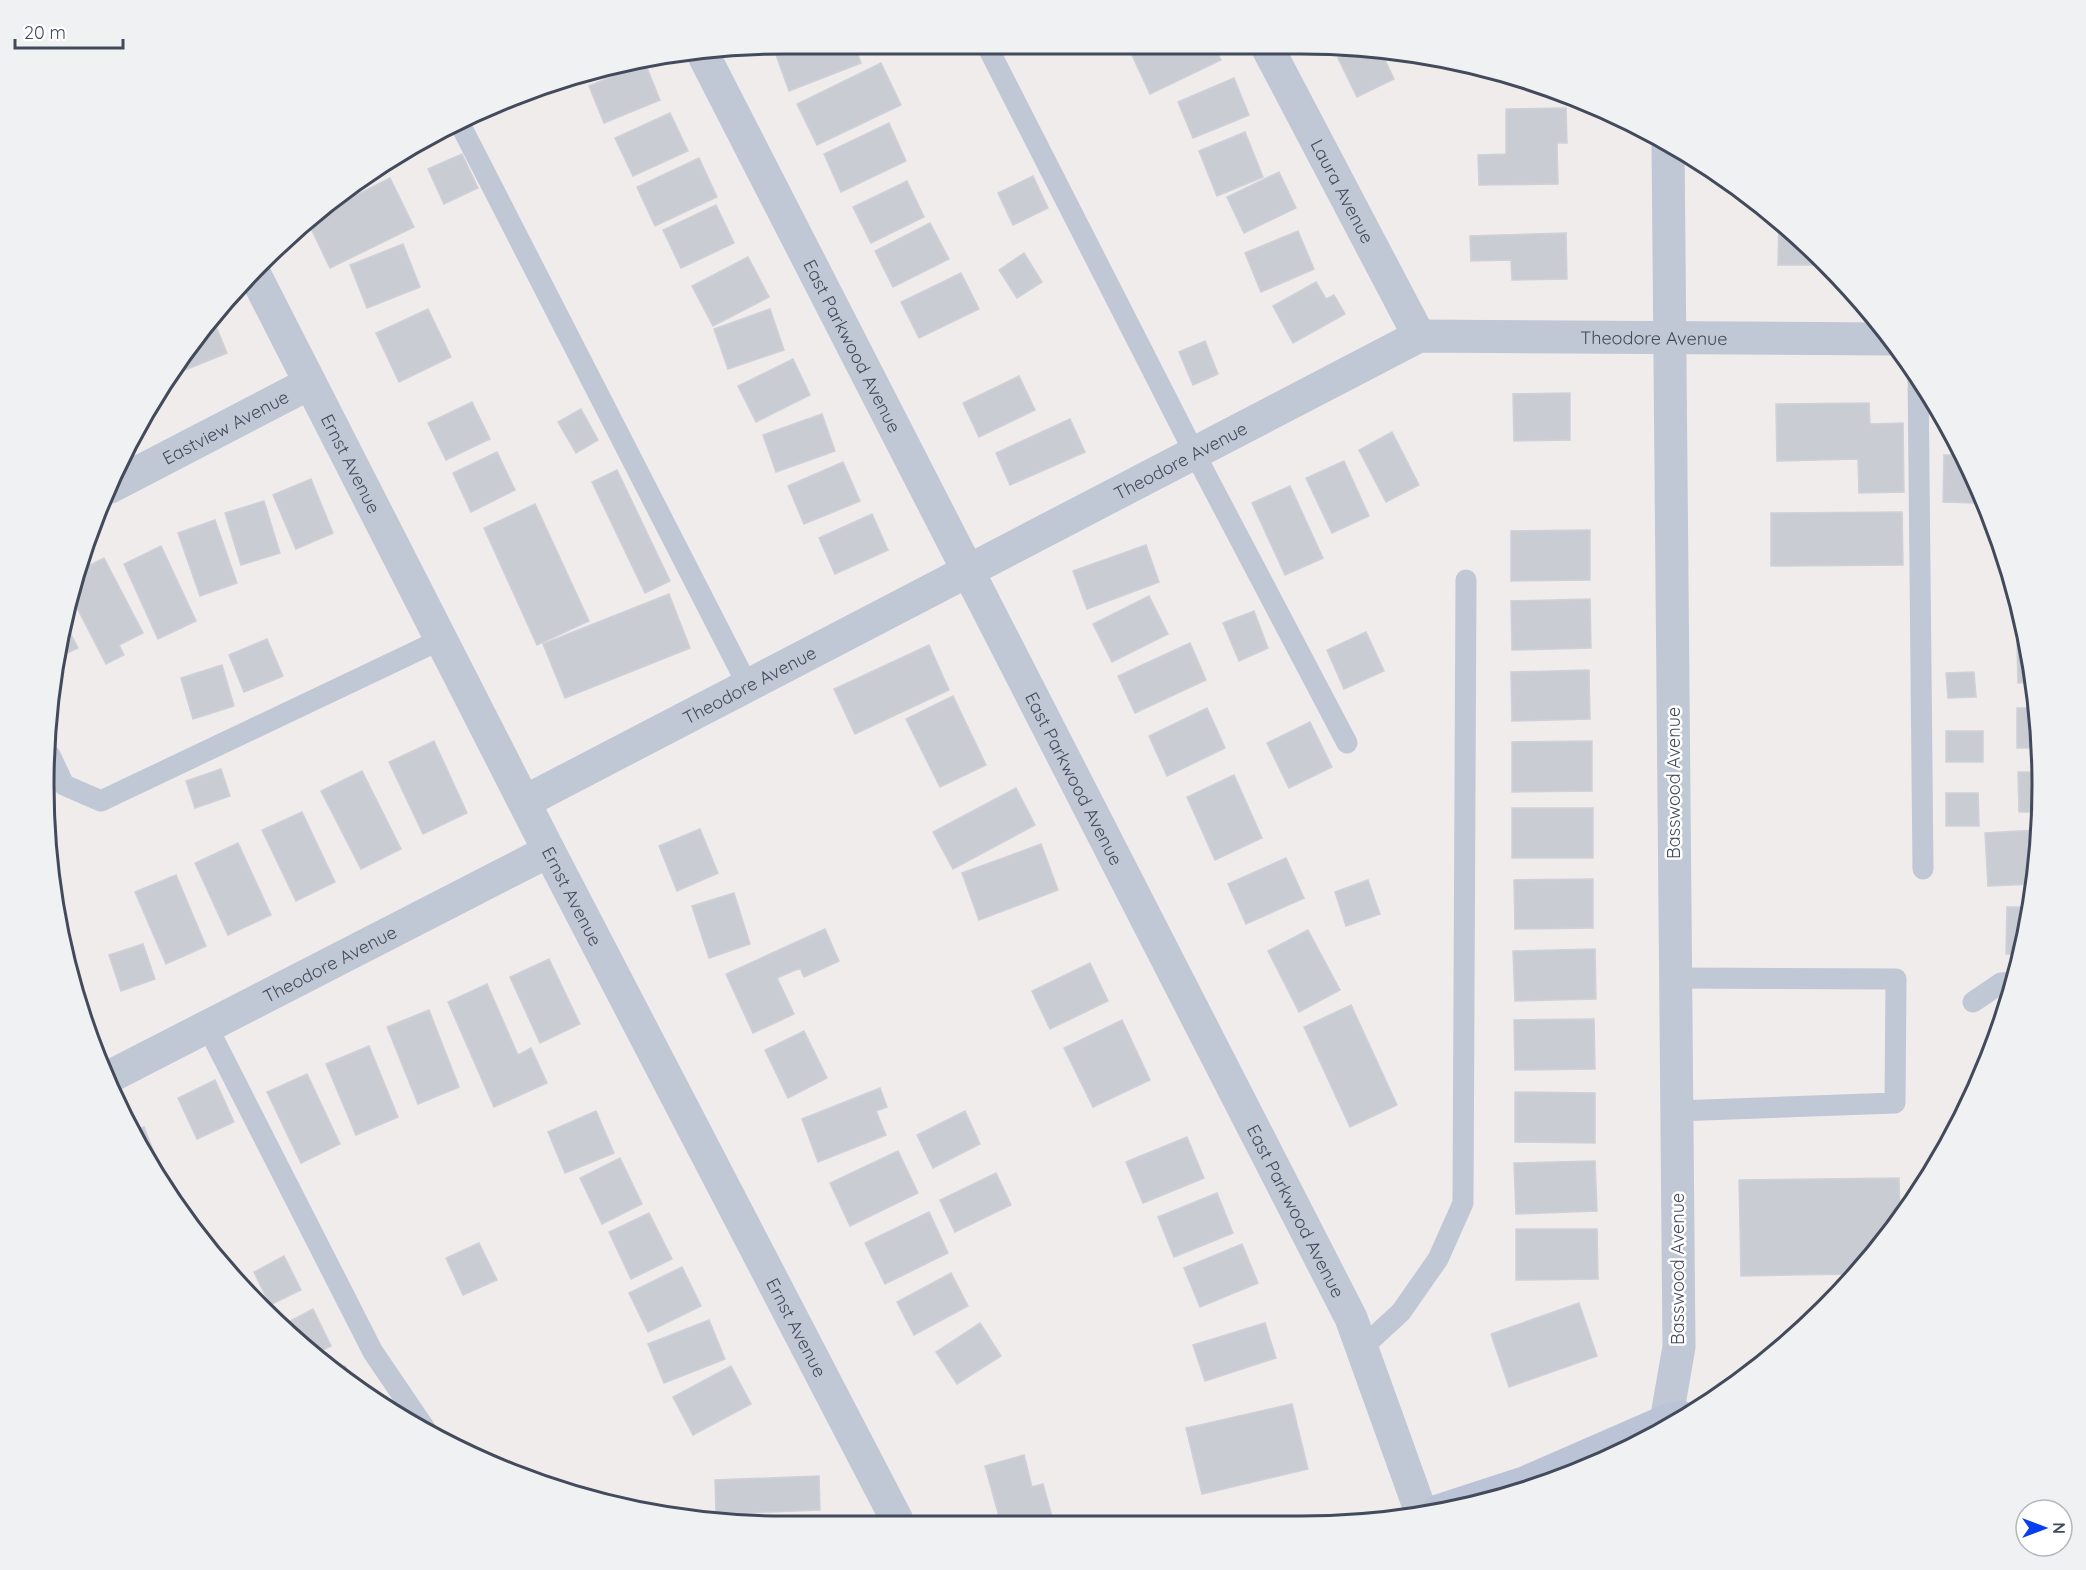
<svg xmlns="http://www.w3.org/2000/svg" width="2086" height="1570" font-family="Quicksand,sans-serif">
<style>
.building{fill:#caccd4;stroke:#cfd0d8;stroke-width:1.5}
.lines{fill:none;stroke-linecap:round;stroke-linejoin:round}
.lane{stroke:#c0c7d5;stroke-width:21}
.street{stroke:#c0c7d5;stroke-width:33}
.secondary{stroke:#bbc3d7;stroke-width:33}
.labels{text-anchor:middle;dominant-baseline:central;stroke-width:5;stroke-linejoin:round;paint-order:stroke}
.street-label{font-size:18px;fill:#424a5b;stroke:#fff}
.rim{fill:none;stroke:#424a5b;stroke-width:3}
</style>
<rect width="100%" height="100%" fill="#efeceb"/>
<path class="building" d="M799 44H854L861 63 789 91 775 52Z
M1150 45H1213L1221 60 1150 94 1131 53Z
M1361 47 1380 50 1394 79 1357 97 1338 58Z
M645 63 660 100 604 123 589 86Z
M881 63 901 105 817 145 797 104Z
M1234 78 1249 115 1193 138 1178 102Z
M1566 108 1567 143H1557L1558 184 1479 185 1478 155 1506 154V109Z
M670 113 688 151 633 176 615 138Z
M889 123 906 161 841 192 824 154Z
M1245 132 1263 177 1217 196 1199 151Z
M462 154 478 188 444 204 428 169Z
M699 158 717 197 655 226 637 187Z
M1279 172 1296 208 1244 233 1227 197Z
M1033 176 1048 208 1013 225 998 193Z
M390 178 414 227 330 268 307 220Z
M907 181 924 217 871 243 853 207Z
M716 205 734 243 681 268 663 230Z
M1779 222 1825 260V265H1778Z
M930 223 949 259 893 287 875 251Z
M1298 231 1314 269 1261 292 1245 253Z
M1566 233 1567 279 1512 280 1511 260 1471 261 1470 236Z
M403 244 420 287 367 308 350 265Z
M1024 253 1042 282 1017 298 999 270Z
M748 257 769 297 713 326 692 286Z
M961 273 979 309 919 338 901 302Z
M1316 282 1326 299 1334 295 1345 314 1293 343 1273 306Z
M428 309 451 357 399 382 376 333Z
M770 309 784 350 728 369 714 329Z
M213 319 227 353 175 374Z
M1205 341 1218 374 1193 385 1179 352Z
M793 359 810 395 756 422 738 386Z
M1019 376 1035 410 979 437 963 403Z
M1570 393V440L1514 441 1513 394Z
M472 402 490 439 446 460 428 423Z
M1869 403 1870 424 1903 423 1904 492 1859 493 1858 459 1777 461 1776 404Z
M581 409 598 440 576 453 558 422Z
M822 414 835 451 776 472 763 435Z
M1070 419 1085 452 1010 485 996 453Z
M1392 432 1419 485 1386 502 1359 450Z
M497 452 515 490 471 512 453 473Z
M1944 455H1961L1976 482V503L1943 502Z
M1344 461 1369 516 1332 533 1306 478Z
M843 462 860 501 804 524 788 486Z
M617 470 670 581 645 593 592 482Z
M311 479 333 533 296 549 273 495Z
M1290 486 1323 558 1285 575 1252 503Z
M264 501 280 553 241 565 225 513Z
M535 504 589 621 537 645 484 528Z
M1902 512 1903 565 1771 566V513Z
M872 514 888 550 835 574 819 538Z
M215 520 237 583 200 596 178 533Z
M1590 530V580L1511 581V531Z
M1146 545 1159 582 1087 609 1073 571Z
M161 546 196 621 158 639 124 564Z
M104 558 143 633 119 645 124 655 106 664 72 598 82 569Z
M669 594 690 648 565 698 543 644Z
M1149 596 1168 634 1112 662 1093 624Z
M2015 596 2022 619 2016 620Z
M1590 599 1591 648 1512 650 1511 601Z
M1254 611 1268 648 1239 661 1223 623Z
M64 621 78 648 57 658 58 640Z
M1366 632 1384 671 1344 689 1327 650Z
M267 639 283 676 244 692 229 655Z
M1190 643 1206 680 1135 713 1118 676Z
M2017 643H2028L2032 682 2018 683Z
M929 645 949 690 855 734 834 689Z
M222 665 234 706 193 719 181 678Z
M1589 670 1590 719 1512 721 1511 672Z
M1974 672 1976 697 1948 698 1946 673Z
M953 696 986 765 940 787 906 719Z
M1207 708 1225 748 1167 776 1149 736Z
M2017 708H2035L2039 748H2017Z
M1310 722 1332 767 1289 788 1267 743Z
M1946 731H1983V762H1946Z
M434 741 467 813 423 834 389 762Z
M1592 741V791L1512 792V742Z
M221 769 230 796 195 808 186 781Z
M362 771 401 849 361 869 321 791Z
M2018 772H2041L2042 785 2040 812H2019Z
M1234 775 1262 838 1215 860 1187 797Z
M1016 788 1035 825 953 869 933 832Z
M1946 793H1978L1979 826H1946Z
M1512 808H1593V858H1512Z
M302 812 335 882 296 901 262 830Z
M700 829 718 873 677 891 659 846Z
M2038 830 2033 884 1988 886 1985 833Z
M238 843 271 915 228 935 195 863Z
M1041 844 1058 890 979 920 962 873Z
M1286 858 1304 898 1246 924 1228 884Z
M176 875 206 946 166 964 135 892Z
M1593 879V928L1515 929 1514 880Z
M1368 880 1380 914 1346 926 1335 892Z
M734 893 750 944 709 958 692 906Z
M2007 907H2030L2028 929 2021 954H2006Z
M825 929 839 961 804 977 800 968 777 978 794 1014 753 1033 726 974Z
M1308 930 1340 990 1299 1012 1268 951Z
M143 944 155 979 121 991 109 955Z
M1595 949 1596 999 1515 1001 1513 951Z
M549 959 580 1024 540 1043 510 977Z
M1090 963 1108 1001 1050 1029 1032 991Z
M487 984 518 1055 531 1048 547 1083 494 1107 448 1002Z
M1351 1005 1397 1105 1350 1127 1304 1027Z
M429 1010 459 1087 418 1104 387 1027Z
M1594 1019 1595 1069 1515 1070 1514 1020Z
M1122 1020 1150 1080 1093 1107 1064 1048Z
M804 1031 827 1078 788 1098 765 1050Z
M369 1046 398 1117 356 1135 326 1064Z
M307 1074 340 1144 301 1163 267 1092Z
M215 1080 234 1122 197 1139 178 1098Z
M880 1088 887 1107 876 1111 886 1135 818 1162 802 1119Z
M1515 1092 1595 1093V1143L1515 1142Z
M596 1111 614 1153 565 1173 548 1132Z
M965 1111 980 1144 933 1168 917 1135Z
M144 1127 160 1168 155 1170 136 1130Z
M1187 1137 1204 1178 1143 1203 1126 1162Z
M898 1151 918 1193 850 1226 830 1183Z
M620 1158 642 1204 602 1224 580 1178Z
M1595 1161 1597 1211 1516 1214 1514 1163Z
M996 1173 1011 1205 955 1232 940 1200Z
M1899 1178 1900 1218 1854 1274 1741 1276 1739 1180Z
M1217 1193 1233 1233 1174 1257 1158 1217Z
M929 1212 948 1253 885 1284 865 1243Z
M649 1213 672 1259 631 1279 609 1232Z
M1516 1229H1597L1598 1279 1516 1280Z
M479 1243 497 1280 463 1295 446 1258Z
M1242 1244 1258 1283 1200 1307 1184 1268Z
M284 1256 301 1290 270 1305 254 1272Z
M682 1267 701 1306 648 1332 629 1293Z
M951 1273 968 1306 914 1335 897 1302Z
M1579 1303 1597 1356 1509 1387 1491 1334Z
M313 1309 331 1346 317 1353 283 1325Z
M709 1320 725 1359 664 1383 648 1344Z
M980 1323 1001 1356 957 1384 936 1352Z
M1265 1323 1276 1358 1205 1381 1193 1345Z
M345 1366 350 1378 339 1369Z
M731 1366 751 1404 693 1435 673 1397Z
M1292 1404 1308 1469 1202 1494 1186 1428Z
M1024 1455 1032 1487 1043 1484 1053 1520H1000L985 1466Z
M819 1476 820 1510 716 1514 715 1480Z
M578 1494 599 1495V1499Z"/>
<g class="lines">
<path class="lane" d="M986 44 1195 454 1347 743
M460 124 748 686
M1918 373 1923 869
M50 755 64 785 101 801 442 639
M1674 978 1896 979 1895 1103 1676 1111
M1973 1002 2001 983 2012 982
M208 1028 373 1352 428 1433
M1362 1348 1401 1312 1438 1259 1463 1203 1466 580"/>
<g class="street">
<path id="s1" d="M1266 45 1419 336"/>
<path id="s2" d="M703 54 1351 1318 1422 1515"/>
<path id="s3" d="M253 271 549 851 897 1520"/>
<path id="s4" d="M110 487 310 383"/>
<path id="s5" d="M524 802 1419 336 1890 339"/>
<path id="s6" d="M109 1077 549 851"/>
<path d="M1666 1421 1679 1347 1668 142"/>
</g>
<path class="secondary" d="M1438 1511 1524 1483 1666 1421 1681 1417"/>
</g>
<g class="labels">
<g class="street-label">
<text stroke="none"><textPath href="#s1" startOffset="165">Laura Avenue</textPath></text>
<text stroke="none"><textPath href="#s5" startOffset="1244">Theodore Avenue</textPath></text>
<text stroke="none"><textPath href="#s2" startOffset="328">East Parkwood Avenue</textPath></text>
<text stroke="none"><textPath href="#s4" startOffset="130">Eastview Avenue</textPath></text>
<text stroke="none"><textPath href="#s5" startOffset="740">Theodore Avenue</textPath></text>
<text stroke="none"><textPath href="#s3" startOffset="216">Ernst Avenue</textPath></text>
<text stroke="none"><textPath href="#s5" startOffset="254">Theodore Avenue</textPath></text>
<text stroke="none"><textPath href="#s2" startOffset="814">East Parkwood Avenue</textPath></text>
<text transform="translate(1673 783) rotate(-90)">Basswood Avenue</text>
<text stroke="none"><textPath href="#s3" startOffset="702">Ernst Avenue</textPath></text>
<text stroke="none"><textPath href="#s6" startOffset="248">Theodore Avenue</textPath></text>
<text stroke="none"><textPath href="#s2" startOffset="1300">East Parkwood Avenue</textPath></text>
<text transform="translate(1677 1269) rotate(-90)">Basswood Avenue</text>
<text stroke="none"><textPath href="#s3" startOffset="1188">Ernst Avenue</textPath></text>
</g>
</g>
<path d="M0 0H2086V1570H0ZM785 54H1301A731 731 0 0 1 2032 785V785A731 731 0 0 1 1301 1516H785A731 731 0 0 1 54 785V785A731 731 0 0 1 785 54Z" fill="#f0f1f2" fill-rule="evenodd"/>
<path class="rim" d="M785 54H1301A731 731 0 0 1 2032 785V785A731 731 0 0 1 1301 1516H785A731 731 0 0 1 54 785V785A731 731 0 0 1 785 54Z"/>
<g transform="translate(2044 1528) rotate(90)"><circle r="28" fill="#ffffff" stroke="#b3b7bd" stroke-width="1.5"/>
<path d="M0-4.5L10 22L0 15L-10 22Z" fill="#073eed"/>
<text y="-9" font-size="16" font-weight="bold" text-anchor="middle" fill="#424a5b">N</text>
</g>
<path d="M15 39v9h108v-9" fill="none" stroke="#424a5b" stroke-width="3"/>
<text x="24" y="39" font-size="18" fill="#424a5b" stroke="#ffffff" stroke-width="4.5" paint-order="stroke">20 m</text>
</svg>
